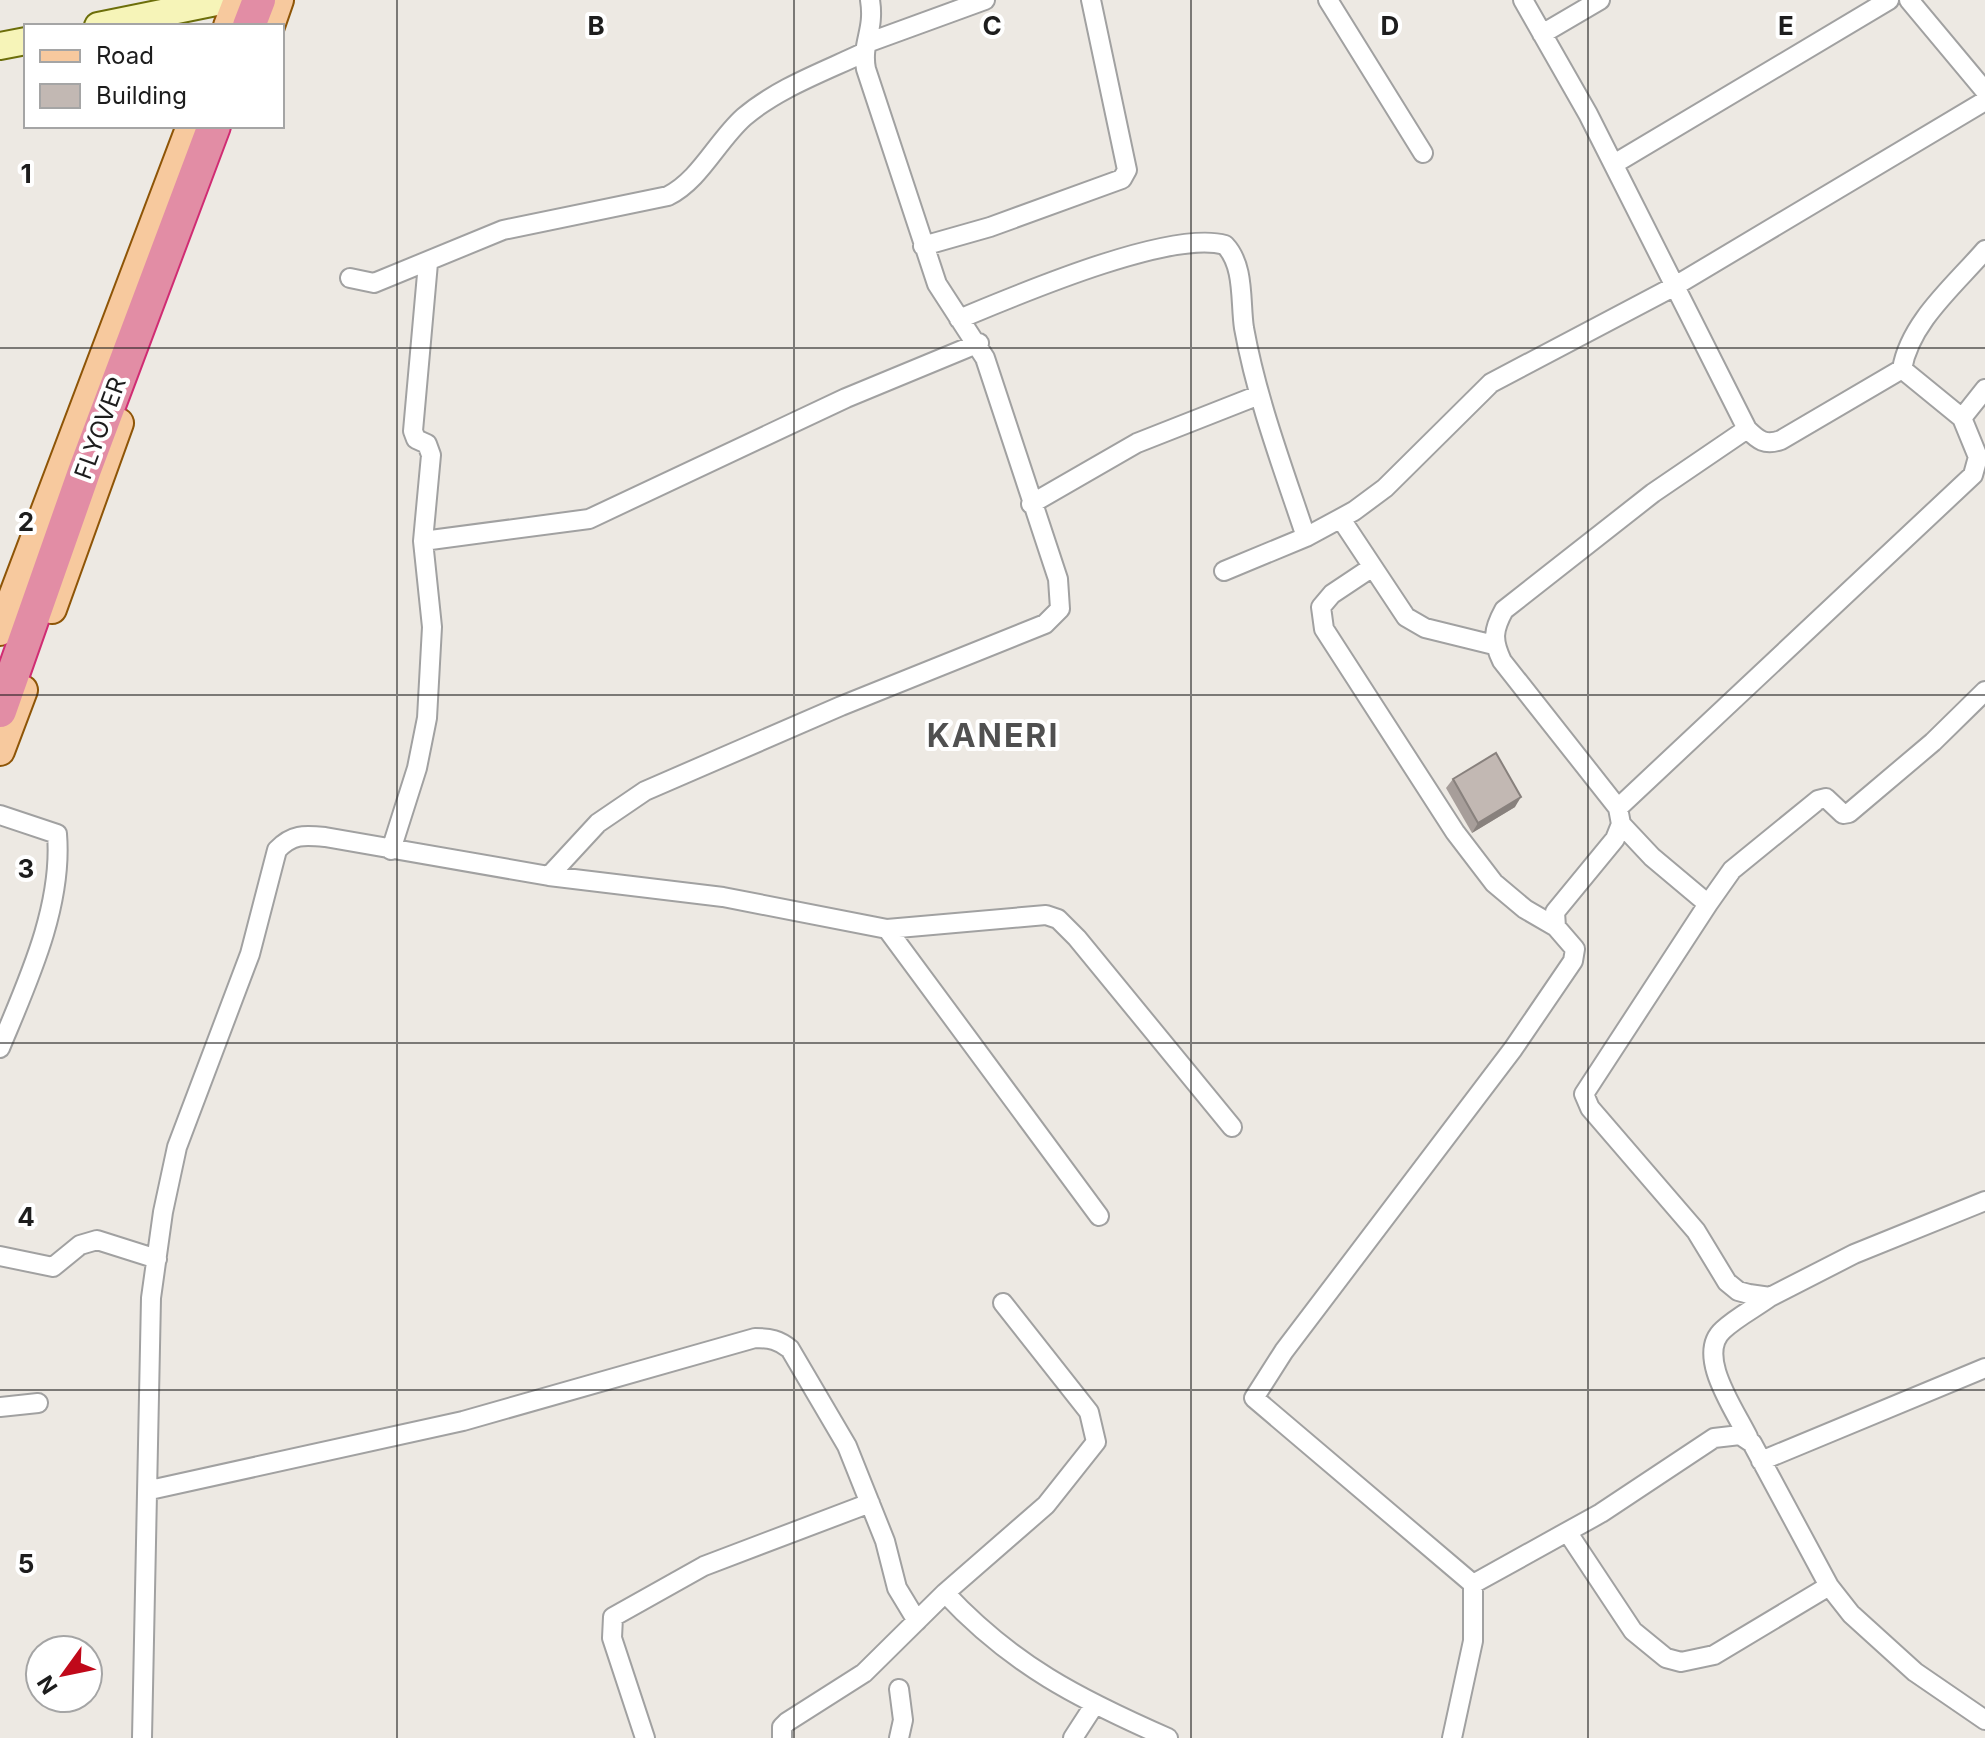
<svg xmlns="http://www.w3.org/2000/svg" width="1985" height="1738" font-family="Inter,sans-serif">
<style>
.lines{fill:none;stroke-linecap:round;stroke-linejoin:round}
.street-casing{stroke:#a1a1a1;stroke-width:22}
.secondary-casing{stroke:#6c6e0a;stroke-width:30}
.primary-casing{stroke:#8e5507;stroke-width:32}
.highway-casing{stroke:#d02c73;stroke-width:36}
.street{stroke:#fff;stroke-width:18}
.secondary{stroke:#f6f4b8;stroke-width:26}
.primary{stroke:#f7c99e;stroke-width:28}
.highway{stroke:#e28da5;stroke-width:32}
.wall{fill:#a79e9a}
.shaded-wall{fill:#88817d}
.building{fill:#c2b8b3;stroke:#88817d;stroke-width:2}
.grid{fill:none;stroke:#1d1d1d;stroke-width:2;stroke-opacity:0.55}
.labels{text-anchor:middle;dominant-baseline:central;stroke-width:8;stroke-linejoin:round;paint-order:stroke}
.street-label{font-size:24px;fill:#1d1d1d;stroke:#fff}
.district-label{font-size:32px;font-weight:bold;letter-spacing:2px;fill:#505050;stroke:#fff}
.grid-label{font-size:26px;text-anchor:middle;font-weight:bold;fill:#1d1d1d;stroke:#fff;stroke-width:8;stroke-linejoin:round;paint-order:stroke}
</style>
<rect width="100%" height="100%" fill="#ede9e3"/>
<g class="lines">
<g class="street-casing">
<path id="street" d="M1328 0 1423 153
M1523 0 1588 114 1747 429
M1909 0 1985 91
M1542 34 1600 0
M867 43 985 0
M1614 164 1889 0
M923 246 990 227 1122 179 1127 170 1091 0
M350 278 374 283 503 230 668 196C700 180 717 141 744 117 778 88 823 72 863 53
M959 319C1015 296 1170 229 1225 245 1245 266 1240 302 1244 328 1257 400 1283 468 1306 537
M1902 369C1910 322 1955 285 1985 250
M1031 504 1137 443 1259 395
M1341 519 1406 617 1425 628 1494 645
M423 541 589 519 846 398 979 343
M1371 568 1332 594 1321 607 1324 629 1455 832 1494 883 1525 909 1556 927
M1224 571 1306 537 1354 511 1385 488 1491 383 1675 286 1985 101
M1618 808 1502 661C1492 640 1493 630 1504 610L1653 493 1747 429C1758 440 1765 446 1781 440L1902 369 1962 418
M0 815 57 834C63 907 27 983 0 1048
M1621 824 1652 857 1708 904 1584 1094 1590 1108 1696 1231 1727 1282 1738 1291 1749 1294 1770 1297 1854 1254 1985 1201
M391 850 417 768 427 718 432 627 423 541 431 455 427 444 416 439 413 431 428 263
M549 876 723 897 887 929 1046 915 1058 919 1077 938 1232 1127
M1708 904 1732 870 1818 800 1826 798 1843 814 1849 813 1933 742 1985 691
M887 929 1099 1216
M0 1256 53 1267 80 1245 97 1240 157 1259
M0 1407 38 1403
M1748 1437C1735 1410 1695 1355 1723 1330 1737 1317 1755 1308 1770 1297
M1761 1461 1985 1368
M150 1490 463 1421 755 1338C770 1338 779 1340 790 1349L847 1446 885 1541 897 1588 917 1621
M1568 1533 1633 1631 1666 1658 1681 1662 1714 1655 1829 1586
M1473 1584 1601 1513 1714 1438 1740 1435 1752 1443 1829 1586 1851 1614 1915 1672 1985 1720
M945 1593C1012 1665 1079 1699 1168 1738
M142 1738 151 1298 163 1212 177 1147 250 954 277 850C292 834 304 835 325 837L549 876 598 823 645 791 841 706 1045 624 1060 609 1058 579 985 358 937 284 866 69C861 43 875 31 870 0
M645 1738 612 1638 613 1617 704 1566 870 1503
M782 1738V1727L787 1722 864 1673 945 1593 1046 1505 1096 1442 1089 1412 1003 1303
M899 1738 903 1720 899 1689
M1073 1738 1095 1704
M1452 1738 1473 1641V1584L1254 1398 1284 1351 1513 1049 1573 961 1575 949 1556 927 1555 912 1615 839 1621 824 1618 808 1973 475 1978 457 1962 418 1985 389"/>
</g>
<g class="secondary-casing">
<path id="secondary" d="M98 26 226 0
M0 46 26 41"/>
</g>
<g class="primary-casing">
<path id="primary" d="M228 26 238 0
M270 26 279 0
M52 609 119 423
M0 631 191 126
M0 751 23 690"/>
</g>
<g class="highway-casing">
<path id="highway" d="M249 26 259 0
M0 711 84 472 214 126"/>
</g>
<use href="#street" class="street"/>
<use href="#secondary" class="secondary"/>
<use href="#primary" class="primary"/>
<use href="#highway" class="highway"/>
</g>
<path class="wall" d="M1453 779 1515 807 1472 833 1446 788Z"/>
<path class="shaded-wall" d="M1521 797 1515 807 1472 833 1478 823Z"/>
<path class="building" d="M1496 753 1521 797 1478 823 1453 779Z"/>
<path class="grid" d="M397 0V1738M794 0V1738M1191 0V1738M1588 0V1738M0 348H1985M0 695H1985M0 1043H1985M0 1390H1985"/>
<g class="labels">
<g class="street-label">
<text transform="translate(100 428) rotate(-70)">FLYOVER</text>
</g>
<g class="district-label">
<text x="993" y="735">KANERI</text>
</g>
</g>
<g class="grid-label">
<text x="596" y="35">B</text>
<text x="992" y="35">C</text>
<text x="1390" y="35">D</text>
<text x="1786" y="35">E</text>
<text x="26" y="183">1</text>
<text x="26" y="531">2</text>
<text x="26" y="878">3</text>
<text x="26" y="1226">4</text>
<text x="26" y="1573">5</text>
</g>
<rect x="24" y="24" width="260" height="104" fill="#ffffff" stroke="#a5a5a5" stroke-width="2"/>
<rect x="40" y="50" width="40" height="12" fill="#f7c99e" stroke="#a5a5a5" stroke-width="2"/>
<text x="96" y="64" font-size="24" fill="#1d1d1d">Road</text>
<rect x="40" y="84" width="40" height="24" fill="#c2b8b3" stroke="#a5a5a5" stroke-width="2"/>
<text x="96" y="104" font-size="24" fill="#1d1d1d">Building</text>
<g transform="translate(64 1674) rotate(237)"><circle r="38" fill="#ffffff" stroke="#a5a5a5" stroke-width="2"/>
<path d="M0-6L14 30L0 20L-14 30Z" fill="#c0091a"/>
<text y="-12" font-size="22" font-weight="bold" text-anchor="middle" fill="#1d1d1d">N</text>
</g>
</svg>
